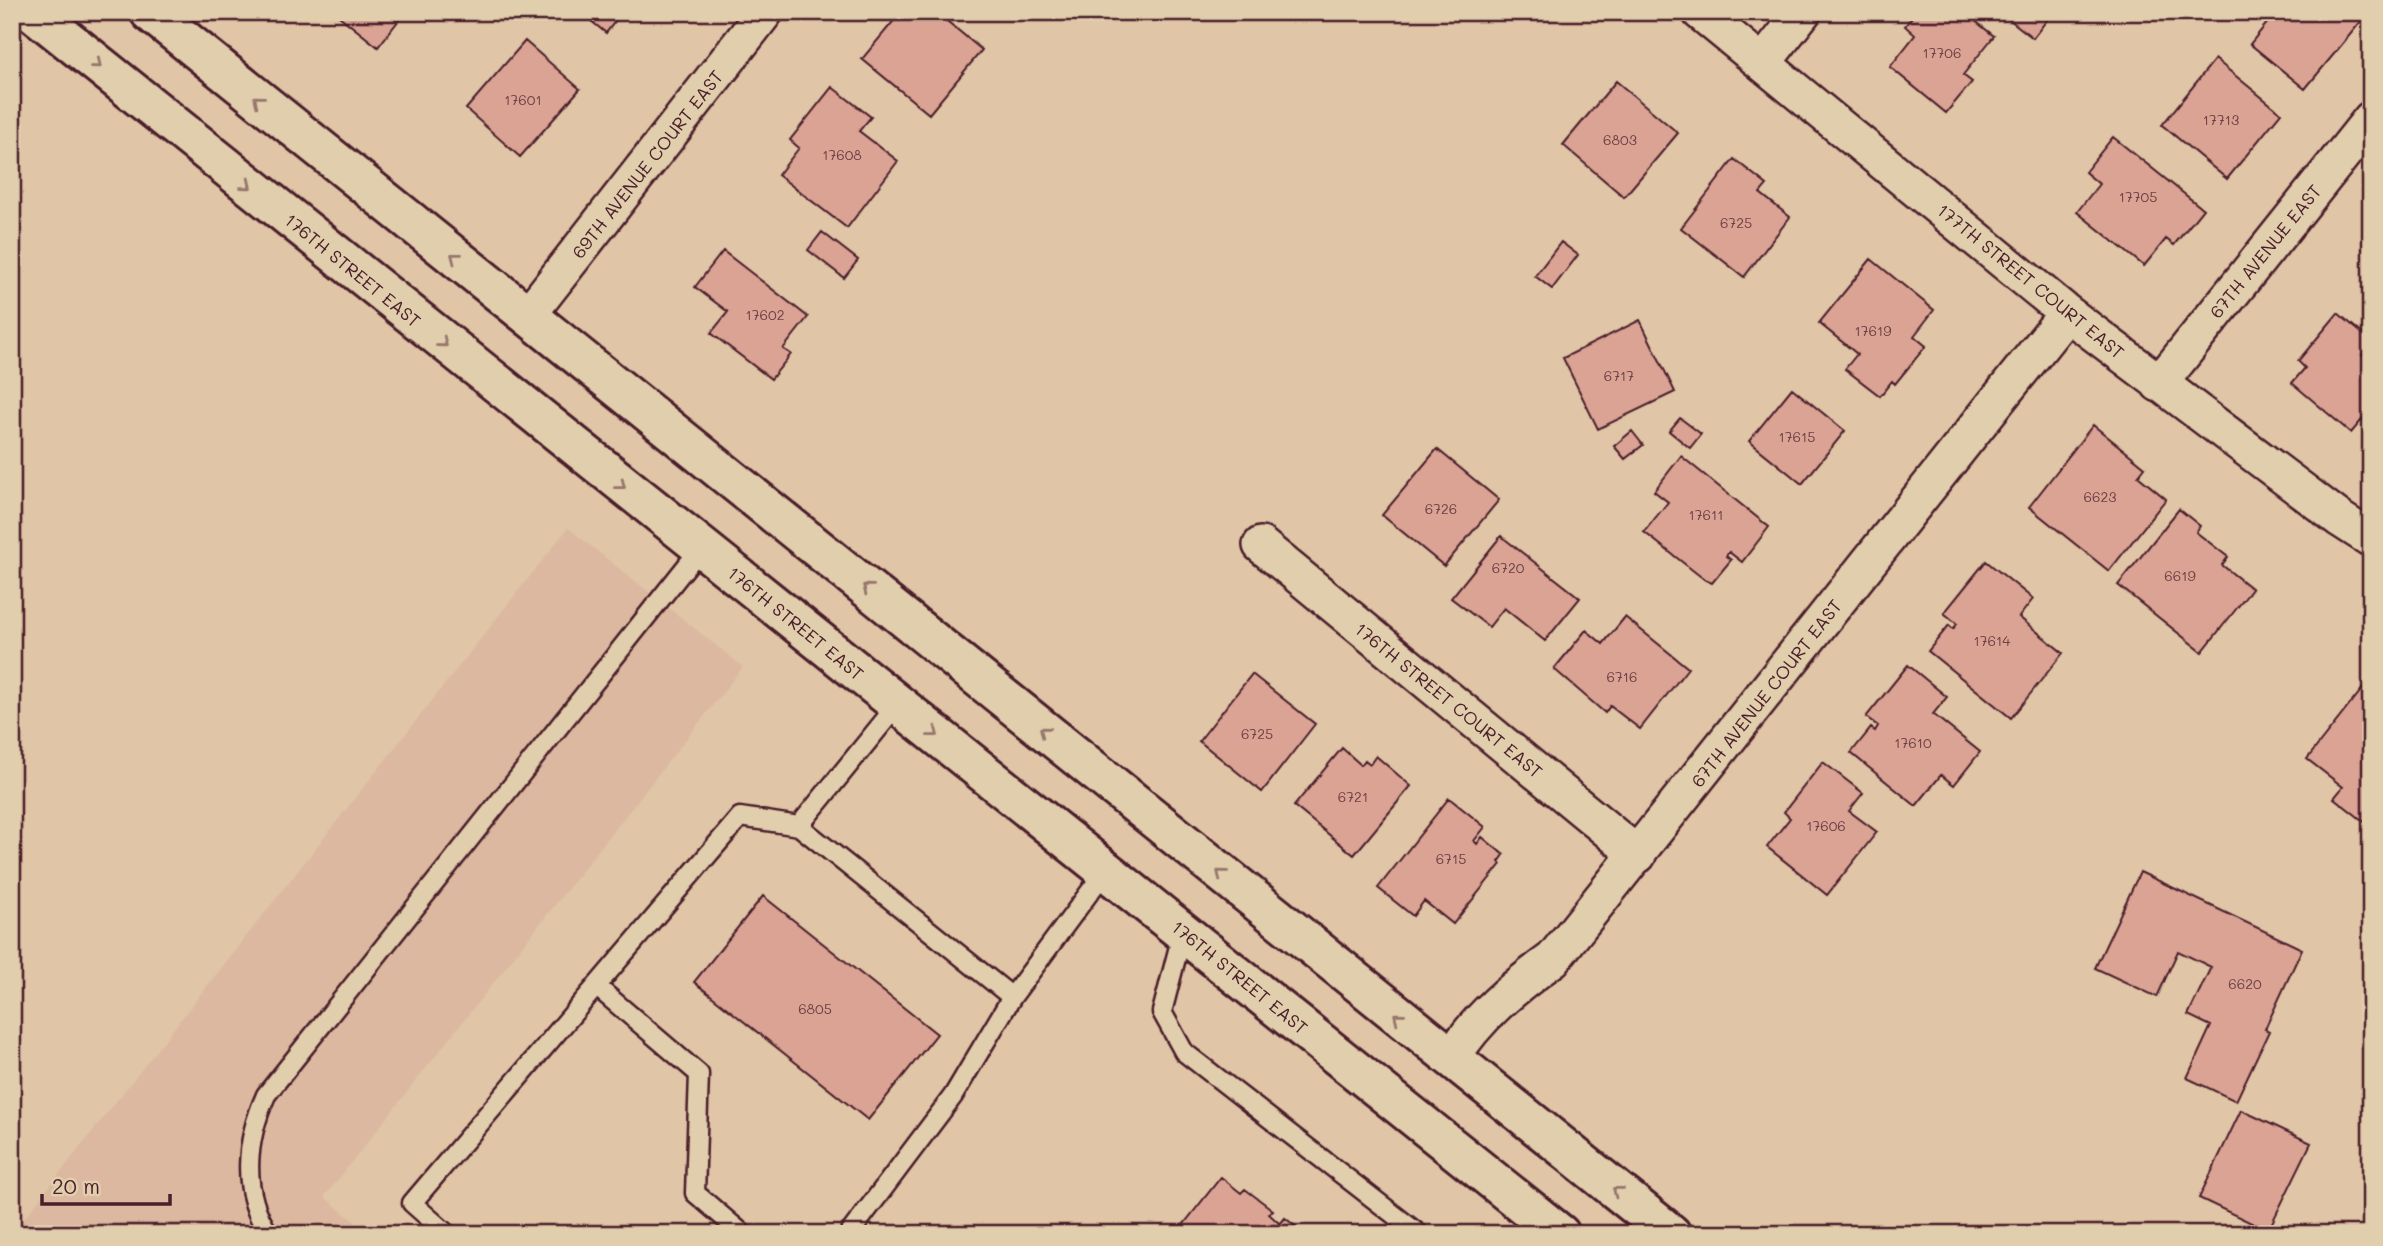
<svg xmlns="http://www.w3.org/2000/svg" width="2383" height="1246" font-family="Mali,sans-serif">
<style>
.built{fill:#dbb89f}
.building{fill:#daa394;stroke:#4a1f2b;stroke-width:2}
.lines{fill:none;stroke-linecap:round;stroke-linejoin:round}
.service-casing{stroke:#4a1f2b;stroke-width:23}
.minor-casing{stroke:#4a1f2b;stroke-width:40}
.primary-casing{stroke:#4a1f2b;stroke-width:44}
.service{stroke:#e1ceac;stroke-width:18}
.minor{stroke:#e1ceac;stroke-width:35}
.primary{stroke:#e1ceac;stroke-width:38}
.oneway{stroke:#96766c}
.labels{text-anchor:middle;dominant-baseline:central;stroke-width:5;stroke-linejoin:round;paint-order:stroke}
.number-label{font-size:14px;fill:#6e4045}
.street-label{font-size:18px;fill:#4a1f2b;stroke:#e1ceac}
</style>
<rect width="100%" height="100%" fill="#e0c5a7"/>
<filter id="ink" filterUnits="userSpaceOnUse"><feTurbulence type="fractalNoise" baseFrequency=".0143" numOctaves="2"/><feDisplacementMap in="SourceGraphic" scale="14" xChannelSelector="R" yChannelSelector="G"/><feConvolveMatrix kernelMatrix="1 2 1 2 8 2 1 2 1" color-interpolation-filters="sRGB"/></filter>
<g filter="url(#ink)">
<path class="built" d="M568 528 743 667 324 1197 370 1234H12Z"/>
<path class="building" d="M334 12H405L378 47Z
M580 12H622L606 33Z
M901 12H936L982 50 929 114 862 59Z
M1916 12H1964L1994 36 1963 75 1972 82 1946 113 1890 67 1915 35 1905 26Z
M2000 12H2053L2033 38Z
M2276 12H2356L2363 19 2305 89 2250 44Z
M525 41 580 89 520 157 466 109Z
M2215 59 2281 113 2227 179 2162 125Z
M1616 81 1678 133 1624 197 1563 145Z
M832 87 871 117 859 131 898 161 847 228 778 175 799 148 790 140Z
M2113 137 2203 209 2174 245 2166 239 2144 266 2077 212 2099 184 2085 172Z
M1734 159 1767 185 1760 193 1790 217 1744 277 1681 228Z
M822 232 858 260 844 278 808 250Z
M1561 242 1578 255 1552 289 1535 276Z
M723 251 808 317 783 349 791 354 771 379 711 333 728 312 695 287Z
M1871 259 1934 310 1914 336 1926 346 1895 384 1892 381 1880 396 1845 369 1857 354 1819 323Z
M2338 313 2371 341 2362 355 2371 363V409L2351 433 2292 383 2305 368 2298 361Z
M1640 320 1675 392 1598 429 1563 358Z
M1792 388 1845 431 1802 484 1749 441Z
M1680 418 1701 434 1690 448 1669 431Z
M2093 425 2145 467 2138 476 2166 499 2109 571 2029 507Z
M1632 431 1643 445 1625 459 1614 446Z
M1437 449 1499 500 1444 566 1382 515Z
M1681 456 1769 527 1742 562 1729 552 1726 556 1731 560 1712 583 1705 580 1644 532 1668 502 1654 491Z
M2179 509 2200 526 2196 532 2228 557 2222 565 2252 589 2202 652 2118 585Z
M1501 536 1580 598 1545 641 1504 608 1489 627 1451 598Z
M1986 561 2033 599 2019 617 2063 653 2011 718 1928 651 1949 625 1953 629 1957 624 1944 613Z
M1625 617 1688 668 1640 729 1610 706 1605 713 1554 669 1586 630 1603 644Z
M1908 665 1947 697 1933 714 1980 752 1954 785 1941 775 1916 806 1851 753 1871 728 1875 731 1878 726 1866 717Z
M1252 674 1315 724 1262 792 1199 741Z
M2371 678V827L2334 798 2343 787 2307 759Z
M1342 748 1361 765 1365 760 1370 764 1376 756 1411 786 1354 855 1294 806Z
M1823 762 1863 793 1849 811 1877 832 1827 895 1767 847 1790 818 1784 812Z
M1449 798 1485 827 1474 841 1477 844 1482 837 1504 855 1499 862 1501 864 1453 924 1424 901 1413 916 1378 888Z
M2140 872 2302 949 2265 1029 2269 1031 2236 1101 2187 1078 2211 1026 2188 1015 2211 967 2178 951 2157 997 2095 968Z
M763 896 937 1034 868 1120 694 982Z
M2241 1110 2311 1143 2268 1231 2199 1198Z
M1221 1177 1241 1193 1245 1189 1273 1210 1269 1214 1280 1224 1285 1218 1304 1233 1176 1234Z"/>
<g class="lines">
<g class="service-casing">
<path id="service" d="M898 704 799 826 1012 997 1106 870
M1183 931 1162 1012 1184 1052 1419 1234
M596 986 699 1074 695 1193 743 1234
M269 1234C240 1191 246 1140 266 1095L701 548
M447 1234 412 1203 740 817 799 826
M849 1234 953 1096 1012 997"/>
</g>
<g class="minor-casing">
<path id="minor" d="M1700 12 2067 313 2340 519 2371 539
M1763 63 1803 12
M528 315 765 12
M2159 384 2371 119
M1261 545 1638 855
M1451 1059C1478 1016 1513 988 1553 959L2067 313"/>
</g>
<g class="primary-casing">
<path id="primary" d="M33 12 1560 1234
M150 12 1671 1234"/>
</g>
<use href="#service" class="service"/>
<use href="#minor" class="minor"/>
<use href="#primary" class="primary"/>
</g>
<defs><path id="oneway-chevron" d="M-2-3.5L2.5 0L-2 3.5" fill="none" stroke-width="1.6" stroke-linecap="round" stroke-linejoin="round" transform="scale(1.75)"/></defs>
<g class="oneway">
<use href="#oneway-chevron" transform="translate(97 64) rotate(39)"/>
<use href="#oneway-chevron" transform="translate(258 100) rotate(-141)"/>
<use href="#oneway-chevron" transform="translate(247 185) rotate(39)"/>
<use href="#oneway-chevron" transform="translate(455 257) rotate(-142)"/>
<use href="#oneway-chevron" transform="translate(443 343) rotate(39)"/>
<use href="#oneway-chevron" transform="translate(621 485) rotate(38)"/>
<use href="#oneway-chevron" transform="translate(867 588) rotate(-141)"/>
<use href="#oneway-chevron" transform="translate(1044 731) rotate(-141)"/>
<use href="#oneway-chevron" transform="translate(934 733) rotate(38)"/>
<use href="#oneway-chevron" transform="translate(1221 874) rotate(-141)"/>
<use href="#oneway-chevron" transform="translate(1398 1017) rotate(-141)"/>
<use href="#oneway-chevron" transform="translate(1617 1191) rotate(-142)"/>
</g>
</g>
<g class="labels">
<g class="number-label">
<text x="1942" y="52">17706</text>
<text x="523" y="99">17601</text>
<text x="2221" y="119">17713</text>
<text x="1620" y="139">6803</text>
<text x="842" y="154">17608</text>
<text x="2138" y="196">17705</text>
<text x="1736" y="222">6725</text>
<text x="765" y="314">17602</text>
<text x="1873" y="330">17619</text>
<text x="1619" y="375">6717</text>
<text x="1797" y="436">17615</text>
<text x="2100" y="496">6623</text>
<text x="1441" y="508">6726</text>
<text x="1706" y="514">17611</text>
<text x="1508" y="567">6720</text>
<text x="2180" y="575">6619</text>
<text x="1992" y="640">17614</text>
<text x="1622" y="676">6716</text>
<text x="1257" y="733">6725</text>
<text x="1913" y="742">17610</text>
<text x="1353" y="796">6721</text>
<text x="1826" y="825">17606</text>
<text x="1451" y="858">6715</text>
<text x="2245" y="983">6620</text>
<text x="815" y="1008">6805</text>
</g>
<g class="street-label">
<text transform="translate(647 164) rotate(-52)">69TH AVENUE COURT EAST</text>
<text transform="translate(2265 251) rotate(-51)">67TH AVENUE EAST</text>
<text transform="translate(353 270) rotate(39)">176TH STREET EAST</text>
<text transform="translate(2031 281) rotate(39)">177TH STREET COURT EAST</text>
<text transform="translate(796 623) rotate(39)">176TH STREET EAST</text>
<text transform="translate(1766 693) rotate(-52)">67TH AVENUE COURT EAST</text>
<text transform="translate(1449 700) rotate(39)">176TH STREET COURT EAST</text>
<text transform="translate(1240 977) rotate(39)">176TH STREET EAST</text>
</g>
</g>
<rect width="2383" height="1246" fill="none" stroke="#e1ceac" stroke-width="42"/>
<rect x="21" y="21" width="2341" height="1204" fill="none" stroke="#4a1f2b" stroke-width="2.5" filter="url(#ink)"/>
<path d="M42 1194v10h128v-10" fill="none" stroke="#4a1f2b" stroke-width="3.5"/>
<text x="52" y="1194" font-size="21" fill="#4a1f2b" stroke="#e1ceac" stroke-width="5" paint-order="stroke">20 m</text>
</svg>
